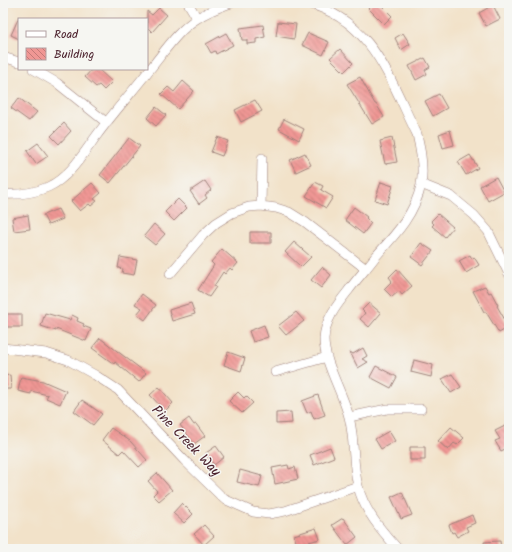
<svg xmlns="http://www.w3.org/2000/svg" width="512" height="552" font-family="Kalam,sans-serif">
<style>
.building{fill:url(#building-back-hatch)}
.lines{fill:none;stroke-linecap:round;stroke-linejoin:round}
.street-casing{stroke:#9e807a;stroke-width:10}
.street{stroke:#fff;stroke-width:9}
.labels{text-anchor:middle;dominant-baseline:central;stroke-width:3;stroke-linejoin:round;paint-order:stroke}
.street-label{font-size:14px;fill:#4a1f2b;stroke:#f6f6f2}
</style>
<defs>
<pattern id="building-back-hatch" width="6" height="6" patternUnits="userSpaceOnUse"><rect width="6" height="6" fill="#f09794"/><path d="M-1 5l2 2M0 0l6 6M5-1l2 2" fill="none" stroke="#c47b79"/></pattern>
</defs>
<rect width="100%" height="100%" fill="#f6f6f2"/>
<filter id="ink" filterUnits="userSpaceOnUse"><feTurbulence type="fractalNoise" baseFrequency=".025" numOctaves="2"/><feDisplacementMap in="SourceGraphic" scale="8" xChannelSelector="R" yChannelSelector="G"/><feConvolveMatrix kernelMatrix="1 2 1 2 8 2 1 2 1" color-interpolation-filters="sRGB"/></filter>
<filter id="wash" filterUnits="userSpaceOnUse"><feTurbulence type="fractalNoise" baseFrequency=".012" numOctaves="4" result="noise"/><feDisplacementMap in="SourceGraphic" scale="16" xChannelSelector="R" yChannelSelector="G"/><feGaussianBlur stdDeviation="0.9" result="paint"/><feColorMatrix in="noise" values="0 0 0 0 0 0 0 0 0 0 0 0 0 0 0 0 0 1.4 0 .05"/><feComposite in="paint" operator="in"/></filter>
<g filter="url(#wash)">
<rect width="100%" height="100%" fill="#f2e2c9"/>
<g id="blocks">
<path class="building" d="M373 3H379L392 16 384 24 368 8Z
M493 5 500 19 486 26 479 13Z
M159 8 167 15 152 32 147 27V11L152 15Z
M19 17V39L11 35Z
M278 22 296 24 294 39 276 36Z
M263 25 265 37 256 39V43L247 44V40H242L240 28Z
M226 33 233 45 216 54 215 51 211 53 206 44Z
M308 33 329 42 323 55 302 45Z
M403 33 410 44 401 50 395 38Z
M340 49 353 63 344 72 330 58Z
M425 58 430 67 425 70 427 74 416 80 409 66Z
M92 69H98L112 82 104 90 99 85 96 87 85 77Z
M360 77 375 104H376L384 117 372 124 347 84Z
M183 81 194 91 178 109 161 94 168 87 174 92Z
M439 94 447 108 433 116 425 101Z
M19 98 37 112 29 121 11 108Z
M255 100 262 111 241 122 235 110Z
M156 107 166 115 156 126 147 118Z
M284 119 304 129 299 140 279 129Z
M64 123 71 131 59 144 51 136Z
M450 130 454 145 443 148 439 134Z
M217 137 228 141 222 156 211 152Z
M129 138 140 146 110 183 100 175Z
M392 138 397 162 385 164 380 141Z
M38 143 48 156 36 164 27 151Z
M305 153 311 165 296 172 290 160Z
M470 155 478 168 466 175 458 162Z
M496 177 504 192 488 201 480 186Z
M205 181 211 190 205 195 207 198 199 204 190 191Z
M315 182 323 186 321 190 333 197 326 208 306 196Z
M381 182 393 186 387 204 375 200Z
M92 183 101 193 94 199 97 201 91 206 89 204 80 211 71 201Z
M178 199 187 208 174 221 165 212Z
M354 207 367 217 366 218 371 223 363 234 345 220Z
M58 209 63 219 48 225 43 215Z
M438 214 453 227 445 237 432 226 434 224 431 221Z
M28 215 30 229 14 231 12 218Z
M154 224 165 234 155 245 144 236Z
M250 232H271V243H250Z
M294 242 311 257 301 267 285 252Z
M421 243 433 251 422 265 411 257Z
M222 249 238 263 232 270 230 268 225 274 223 272 214 286 216 287 209 297 198 290 214 265 211 262Z
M470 255 472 259 474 257 479 265 466 273 459 261Z
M120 257 137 260 134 275 122 273 123 269 118 268Z
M322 267 331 275 321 288 311 280Z
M397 269 412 286 402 295 399 291 392 297 384 289 392 281 389 277Z
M485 286 489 293 491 292 498 305 497 306 509 327 499 333 486 312H484L473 291Z
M142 294 156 305 145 320 137 314 142 308 135 304Z
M191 303 195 314 172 321 169 310Z
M369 303 381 313 369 327 360 319 365 313 362 310Z
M296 312 304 321 286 335 278 326Z
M45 313 70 320 72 315 78 318 77 321 84 324 83 326 91 329 86 341 56 329V331L41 326Z
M3 314H22V327H3Z
M264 325 268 337 253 342 249 331Z
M100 338 146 373 139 382 115 362 114 364 92 348Z
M363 348 367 356 362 359 368 362 358 368 350 352 353 354Z
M228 352 245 358 241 371 224 365Z
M414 360 433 365 431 377 411 372Z
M376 366 397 377 391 388 370 377Z
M452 374 461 387 451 393 442 379Z
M10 375 11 389H5L4 386H3V376Z
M21 377 43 381 66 391 60 404 46 398 48 395 31 391V394L18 391Z
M159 387 173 403 165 411 150 395Z
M238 392 244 398 246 396 253 403 242 413 229 401Z
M318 395 325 415 314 419 311 411 307 413 302 401Z
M82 400 102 414 93 425 74 411Z
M291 412 292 423 276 424V413Z
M189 418 194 425 196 424 205 436 194 444 180 425Z
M507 425 509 429V447L501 451 495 441 500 439 495 431Z
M451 427 464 438 457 445 454 443 448 450 438 441Z
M111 428 130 441 147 460 139 467 123 450 119 454 102 440Z
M389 431 395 441 381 449 375 439Z
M216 446 224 457 214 465 206 453Z
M330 447 334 457 314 465 310 455Z
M410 447H425V460H410Z
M288 465 289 469 295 467 298 479 275 484 272 468Z
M240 470 262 476 259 487 237 482Z
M157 473 172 490 159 501 153 495 157 491 148 481Z
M402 492 412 515 401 519 391 497Z
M182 503 193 514 184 523 173 513Z
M472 515 475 523 466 527 468 531 457 537 454 532 452 533 449 525Z
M343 518 357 537 347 545 332 525Z
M204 525 214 536 204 545 194 534Z
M316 528 320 539 297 545 294 535Z
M500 541 501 549H485L484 542Z"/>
</g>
</g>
<g filter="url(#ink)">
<use href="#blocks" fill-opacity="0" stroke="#9e807a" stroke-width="1"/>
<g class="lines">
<g class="street-casing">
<path id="street" d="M188 3 197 18
M306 3C372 19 390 80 417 134 421 151 424 169 421 185 415 214 395 235 376 256 367 268 357 279 348 291 336 306 325 320 324 339 324 363 343 393 349 417 355 439 352 463 358 486 364 511 381 530 398 549
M3 57 19 62
M33 69 57 83 107 123
M421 184 451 196 474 215 488 231 509 274
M3 194C18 195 34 193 48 187 70 177 83 154 97 135 114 112 133 91 150 69 165 51 178 30 198 18 208 11 220 7 231 3
M261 206 262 158
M170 274 203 235 216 223 232 213 249 207 261 206 276 208 289 212 305 222 366 269
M3 348 46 353 68 360 95 375 118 390 184 460 224 499 253 512 269 514 285 511 358 486
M275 372 327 357
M349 417 387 409H421"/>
</g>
<use href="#street" class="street"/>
</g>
</g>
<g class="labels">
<g class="street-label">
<text transform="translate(186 441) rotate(46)">Pine Creek Way</text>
</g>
</g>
<rect width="512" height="552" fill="none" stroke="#f6f6f2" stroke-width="16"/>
<rect x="18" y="18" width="130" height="52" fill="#f6f6f2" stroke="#b1a0a2"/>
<rect x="26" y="31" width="20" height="6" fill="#ffffff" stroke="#b1a0a2"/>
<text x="54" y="38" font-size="12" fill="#4a1f2b">Road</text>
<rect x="26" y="48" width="20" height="12" fill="url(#building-back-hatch)" stroke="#b1a0a2"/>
<text x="54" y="58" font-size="12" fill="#4a1f2b">Building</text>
</svg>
